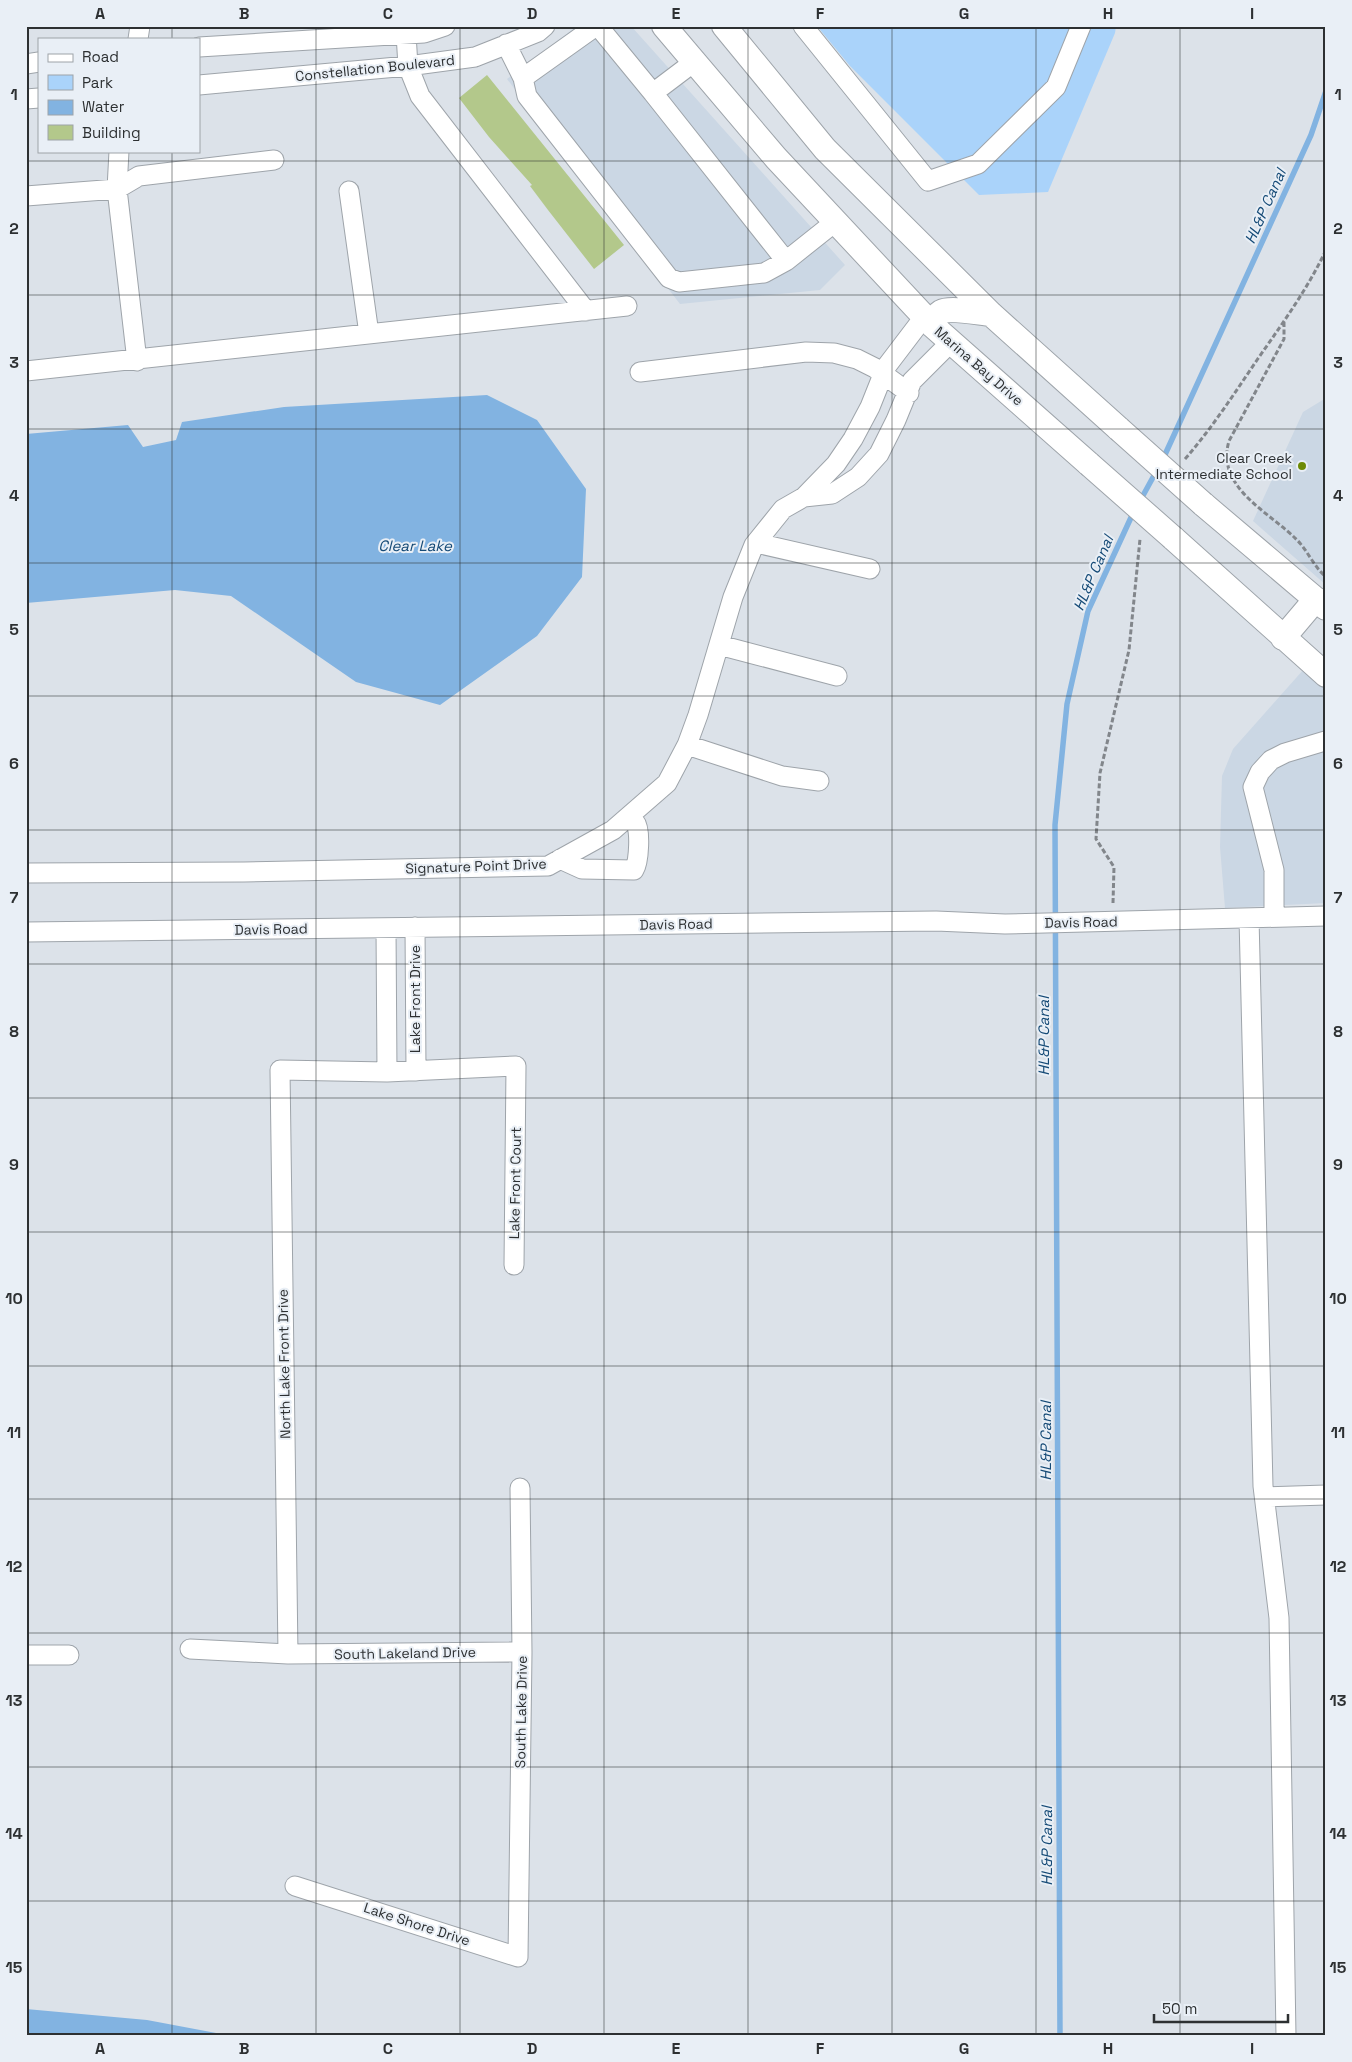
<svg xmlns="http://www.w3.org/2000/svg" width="1352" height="2062" font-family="'Space Grotesk',sans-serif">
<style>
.built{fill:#cbd7e4}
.green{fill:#aad3fa}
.water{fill:#82b3e1}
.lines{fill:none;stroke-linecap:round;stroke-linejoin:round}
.stream{stroke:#82b3e1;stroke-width:5.5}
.building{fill:#b3c88b}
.minor-casing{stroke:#9ea4aa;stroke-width:21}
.major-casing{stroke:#9ea4aa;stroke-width:26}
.path{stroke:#82868b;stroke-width:3;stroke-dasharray:5 2.5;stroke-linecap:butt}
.minor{stroke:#fff;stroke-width:19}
.major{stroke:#fff;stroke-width:24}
.major-bridge-casing{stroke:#9ea4aa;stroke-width:26;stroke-linecap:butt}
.major-bridge{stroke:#fff;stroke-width:24}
.grid{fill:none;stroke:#2d3032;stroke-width:1;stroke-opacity:0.55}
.poi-dot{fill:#6d8a05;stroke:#e9eff6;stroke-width:2}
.labels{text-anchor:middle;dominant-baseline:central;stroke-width:4;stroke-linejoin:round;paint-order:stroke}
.street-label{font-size:14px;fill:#2d3032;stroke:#e9eff6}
.poi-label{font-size:14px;fill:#2d3032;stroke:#e9eff6;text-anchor:end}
.water-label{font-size:15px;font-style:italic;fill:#154a76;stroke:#e9eff6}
.neatline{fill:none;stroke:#2d3032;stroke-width:2}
.grid-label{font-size:16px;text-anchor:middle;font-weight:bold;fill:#2d3032}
</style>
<rect width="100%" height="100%" fill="#dce2e9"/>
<path class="built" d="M577 26H631L845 265 820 290 680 304 507 79Z
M1326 398V585L1253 521 1303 412Z
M1304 669 1326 689V903L1225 908 1220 847 1222 776 1233 749Z"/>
<path class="green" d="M817 26H1116L1115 33 1048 192 979 195 850 66Z"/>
<path class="water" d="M487 395 537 420 586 489 582 577 537 636 440 705 356 682 231 596 175 590 26 603V434L128 425 143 447 176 440 182 422 284 407Z
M26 2009 147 2020 232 2036H26Z"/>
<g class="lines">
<path class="stream" d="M1163 459 1311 135 1326 91
M1140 501 1157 470
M1060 2036 1055 825 1067 704 1088 611 1134 511"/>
</g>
<path class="building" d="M487 75 624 245 594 269 548 210 530 186 532 185 489 137 459 98Z"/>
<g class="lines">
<g class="minor-casing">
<path id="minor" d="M598 26 653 93
M803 26 928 181 978 164 1056 87 1081 26
M406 34 408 66 420 96 586 311
M138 39 140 26
M506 44 523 78 596 26
M199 47 424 33 445 26
M694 62 653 93 786 261 835 222
M26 64 39 62
M523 78 527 96 669 278 679 282 764 273 786 261
M199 85 408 66 475 57 538 32 545 26
M26 99 39 98
M119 151 117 189 137 361
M349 191 369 334
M26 196 117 189 139 176 274 160
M26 371 627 306
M640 372 806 352 834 353 857 359 875 368 909 393
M804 497 832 494 858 477 879 454 896 420 912 381 951 342
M756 543 870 569
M719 645 837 676
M687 745 782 776 819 781
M560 859 582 869 634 870C639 862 641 829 635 822 633 819 630 818 628 817
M26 873 244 872 548 866 613 830 667 783 687 745 698 715 733 597 754 545 783 509 804 497 836 464 853 439 870 407 886 367 924 317
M1274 917V870L1253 787 1260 772 1271 760 1285 753 1325 741
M1249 918 1263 1486 1279 1618 1286 2036
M415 927 416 1071
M386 928 387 1072
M26 932 936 921 1005 924 1326 916
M1265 1497 1326 1495
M190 1649 288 1654 522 1652
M288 1654 280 1070 387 1072 516 1066 514 1265
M26 1655H69
M295 1886 518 1957 522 1652 520 1488"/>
</g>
<g class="major-casing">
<path id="major" d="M664 26 776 158 933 326 1089 464
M724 26 825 149 991 314 1119 429
M933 326C935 321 936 315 941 312 950 307 979 313 991 314
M1203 504 1326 608
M1173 538 1326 675
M1283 638 1316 599"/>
</g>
<path class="path" d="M1284 322V339L1229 441C1215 488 1271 513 1297 540 1308 551 1314 567 1326 577
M1185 459C1212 428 1234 394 1257 360 1282 324 1307 290 1326 250
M1113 903 1114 867 1096 839 1100 773 1129 650 1140 539"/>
<use href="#minor" class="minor"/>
<use href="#major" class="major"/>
<g class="major-bridge-casing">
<path id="major-bridge" d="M1119 429 1203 504
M1089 464 1173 538"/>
</g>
<use href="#major-bridge" class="major-bridge"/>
</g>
<path class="grid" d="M172 26V39M316 26V2036M460 26V2036M604 26V2036M748 26V2036M892 26V2036M1036 26V2036M1180 26V2036M172 151V2036M26 161H1326M26 295H1326M26 429H1326M26 563H1326M26 696H1326M26 830H1326M26 964H1326M26 1098H1326M26 1232H1326M26 1366H1326M26 1499H1326M26 1633H1326M26 1767H1326M26 1901H1326"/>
<circle class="poi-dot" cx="1302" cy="466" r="5"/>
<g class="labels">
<g class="street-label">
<text transform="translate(375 68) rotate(-6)">Constellation Boulevard</text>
<text transform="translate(979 366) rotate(41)">Marina Bay Drive</text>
<text transform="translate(476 866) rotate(-2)">Signature Point Drive</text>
<text transform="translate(1081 922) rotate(-1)">Davis Road</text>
<text transform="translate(676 924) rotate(-1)">Davis Road</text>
<text transform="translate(271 929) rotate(-1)">Davis Road</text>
<text transform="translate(415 999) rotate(-90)">Lake Front Drive</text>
<text transform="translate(515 1183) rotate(-89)">Lake Front Court</text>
<text transform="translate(284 1364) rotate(-91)">North Lake Front Drive</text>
<text transform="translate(405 1653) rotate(-1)">South Lakeland Drive</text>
<text transform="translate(521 1712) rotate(-89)">South Lake Drive</text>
<text transform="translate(417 1924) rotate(18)">Lake Shore Drive</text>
</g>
<g class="poi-label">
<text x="1292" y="458">Clear Creek<tspan x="1292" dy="16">Intermediate School</tspan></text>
</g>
<g class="water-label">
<text transform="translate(1265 206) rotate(-66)">HL&amp;P Canal</text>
<text x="415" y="545">Clear Lake</text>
<text transform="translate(1093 573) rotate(-67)">HL&amp;P Canal</text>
<text transform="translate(1043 1036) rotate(-90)">HL&amp;P Canal</text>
<text transform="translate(1045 1441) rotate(-90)">HL&amp;P Canal</text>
<text transform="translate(1046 1846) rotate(-90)">HL&amp;P Canal</text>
</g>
</g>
<rect width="1352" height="2062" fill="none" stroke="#e9eff6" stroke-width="55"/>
<rect x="38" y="38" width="162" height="115" fill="#e9eff6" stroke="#9ea3a8"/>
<rect x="48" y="54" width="25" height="8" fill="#ffffff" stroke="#9ea3a8"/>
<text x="82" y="62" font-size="15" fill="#2d3032">Road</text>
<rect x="48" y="75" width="25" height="15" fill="#aad3fa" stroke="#9ea3a8"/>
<text x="82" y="88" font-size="15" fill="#2d3032">Park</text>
<rect x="48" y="100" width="25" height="15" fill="#82b3e1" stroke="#9ea3a8"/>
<text x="82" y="112" font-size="15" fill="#2d3032">Water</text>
<rect x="48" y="125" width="25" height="15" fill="#b3c88b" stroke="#9ea3a8"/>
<text x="82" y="138" font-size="15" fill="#2d3032">Building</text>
<path d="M1154 2014v8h134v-8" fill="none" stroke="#2d3032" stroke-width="2.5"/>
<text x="1162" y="2014" font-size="15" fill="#2d3032" stroke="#e9eff6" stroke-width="4" paint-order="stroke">50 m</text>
<rect x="28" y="28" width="1296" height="2006" class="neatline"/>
<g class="grid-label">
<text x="100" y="19">A</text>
<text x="244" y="19">B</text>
<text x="388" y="19">C</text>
<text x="532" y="19">D</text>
<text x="676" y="19">E</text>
<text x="820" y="19">F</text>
<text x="964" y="19">G</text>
<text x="1108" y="19">H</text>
<text x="1252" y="19">I</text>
<text x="14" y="100">1</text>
<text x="1338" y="100">1</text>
<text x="14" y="234">2</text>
<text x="1338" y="234">2</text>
<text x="14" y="368">3</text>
<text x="1338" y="368">3</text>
<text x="14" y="501">4</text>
<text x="1338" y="501">4</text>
<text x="14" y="635">5</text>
<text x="1338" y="635">5</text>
<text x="14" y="769">6</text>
<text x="1338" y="769">6</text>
<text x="14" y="903">7</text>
<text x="1338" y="903">7</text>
<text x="14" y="1037">8</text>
<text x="1338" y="1037">8</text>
<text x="14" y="1170">9</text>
<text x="1338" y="1170">9</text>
<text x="14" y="1304">10</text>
<text x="1338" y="1304">10</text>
<text x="14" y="1438">11</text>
<text x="1338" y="1438">11</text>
<text x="14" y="1572">12</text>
<text x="1338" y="1572">12</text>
<text x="14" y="1706">13</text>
<text x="1338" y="1706">13</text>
<text x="14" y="1839">14</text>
<text x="1338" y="1839">14</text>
<text x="14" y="1973">15</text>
<text x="1338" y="1973">15</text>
<text x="100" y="2054">A</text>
<text x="244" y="2054">B</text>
<text x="388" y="2054">C</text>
<text x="532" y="2054">D</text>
<text x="676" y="2054">E</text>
<text x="820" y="2054">F</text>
<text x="964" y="2054">G</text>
<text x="1108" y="2054">H</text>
<text x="1252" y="2054">I</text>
</g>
</svg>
